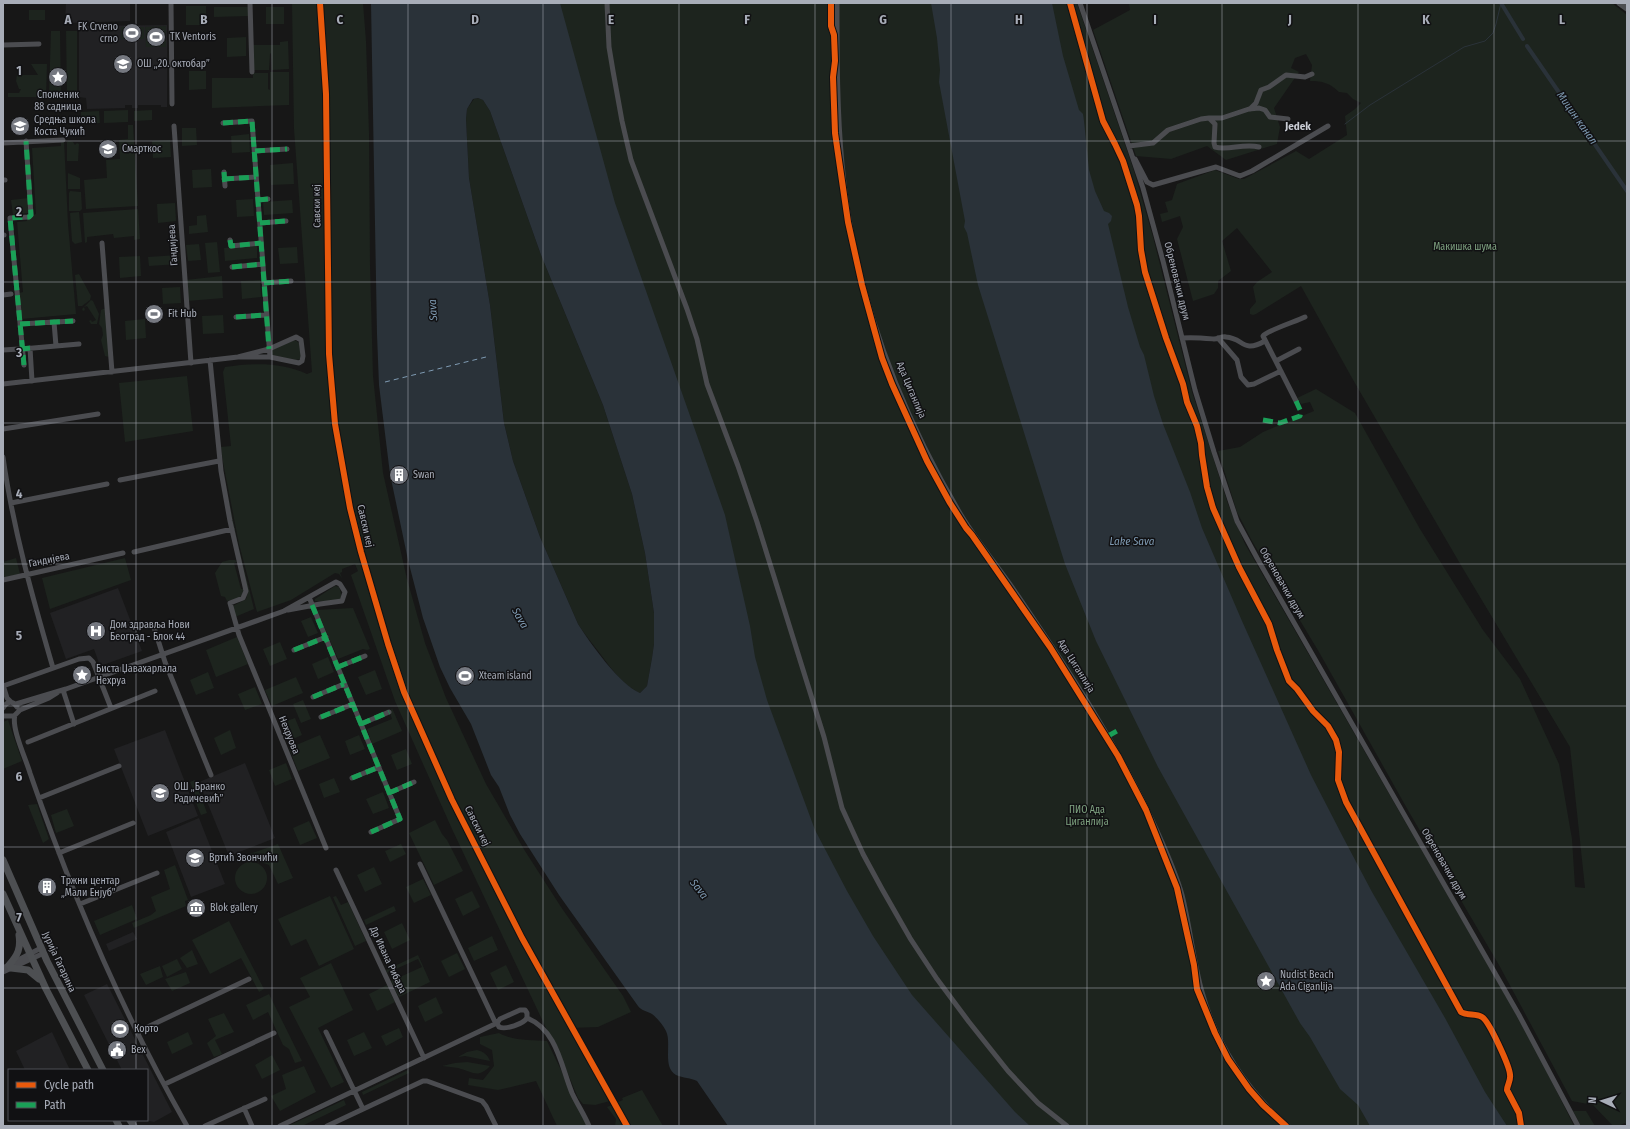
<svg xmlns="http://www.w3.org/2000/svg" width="1630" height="1129" font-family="'Fira Sans Condensed',sans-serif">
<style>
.built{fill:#212123}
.green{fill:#1d241e}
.water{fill:#2a3239;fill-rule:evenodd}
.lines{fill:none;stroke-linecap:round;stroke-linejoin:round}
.stream{stroke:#2a3239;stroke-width:1}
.canal{stroke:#2a3239;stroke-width:4}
.ferry{stroke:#7f9bb3;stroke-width:1;stroke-dasharray:5 4;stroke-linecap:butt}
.minor{stroke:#4b4c50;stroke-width:5}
.major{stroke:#4d4f52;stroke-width:7}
.quiet{stroke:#1a9f57;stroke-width:5;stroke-dasharray:10 5;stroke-linecap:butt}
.cycleway-casing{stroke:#111113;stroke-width:8}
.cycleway{stroke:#e8590c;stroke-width:6}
.grid{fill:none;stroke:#a8adb8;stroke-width:1;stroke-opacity:0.55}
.labels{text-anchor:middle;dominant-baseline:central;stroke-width:3;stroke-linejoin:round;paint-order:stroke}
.poi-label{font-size:10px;fill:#a8adb8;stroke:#111113;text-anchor:start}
.street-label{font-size:10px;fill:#a8adb8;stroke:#111113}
.park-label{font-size:10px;fill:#7fa381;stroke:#111113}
.water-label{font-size:11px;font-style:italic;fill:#7f9bb3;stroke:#111113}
.neighbourhood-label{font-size:11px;font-weight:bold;fill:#c9ccd4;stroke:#111113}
.grid-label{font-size:13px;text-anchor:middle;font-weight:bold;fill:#a8adb8;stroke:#111113;stroke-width:3;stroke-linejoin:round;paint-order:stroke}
</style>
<rect width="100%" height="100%" fill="#171717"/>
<path class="built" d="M66 3H130V21L65 23Z
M167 25V107H161V105H138V108H132V105H125V108L87 109 86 98 79 97V26Z
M118 588 142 651 100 666 94 649 66 659 50 613Z
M165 730 198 816 148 836 114 749Z
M245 763 275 838 229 856 199 782Z
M199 818 225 884 191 897 166 832Z
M133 932 137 939 109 951 106 944Z
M107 984 172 1112 154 1122 149 1121 147 1119V1070H122L84 995Z
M52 1032 70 1070H25L16 1051Z"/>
<path class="green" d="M292 3H363L366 41 369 133 370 265 373 376 383 473 407 579 425 643 446 698 486 784 525 851 561 907 623 996 631 1012 598 1027 570 1028 610 1101 595 1105 583 1104 578 1098 559 1052 546 1028 452 829 395 701 351 575 358 571 355 564 342 569V572L340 573 342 578 339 574 335 573 291 600 257 612 239 544 223 462 221 447 231 446 223 372 225 367C253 363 281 362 307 374L312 372 294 129Z
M535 3H1077L1134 171 1153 237 1192 392 1228 504 1245 544 1530 1038 1574 1126H1005L801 863Z
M1129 3H1612L1627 15V1126L1625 1123 1618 1126H1613L1593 1105 1572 1101 1499 965 1409 812 1319 652 1252 541 1237 512 1218 451 1240 447 1263 432 1314 411 1310 402 1301 404 1297 398 1316 389 1355 413 1420 529 1483 630 1520 679 1559 764 1572 839 1575 887 1585 888 1570 747 1462 567 1352 378 1301 286 1256 314 1253 315 1250 314V309L1256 302 1253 287 1257 282 1272 272 1237 228 1222 241 1231 271 1218 281V288L1214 294 1193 301 1177 239 1183 227 1180 216 1162 222 1160 214 1168 212 1165 202 1172 200 1177 184 1215 170 1239 179H1244L1296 151 1309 159 1347 135 1345 116 1355 109 1361 103 1353 99 1347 93 1339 92C1330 83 1322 81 1310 81L1312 65 1306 54 1295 58 1291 68 1299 72 1274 108 1280 127 1277 144 1226 160 1207 146 1171 159 1136 156 1093 30 1130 10Z
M186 6H206V25H186Z
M214 7H248V16L214 17Z
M266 7H284V24H266Z
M29 10H45V20H29Z
M166 26V47H146L145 27Z
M121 27H144V39H121Z
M51 31H60L61 95 59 97 50 96 49 94Z
M66 31H77V95H67Z
M246 37V56L227 57V38Z
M288 41 289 69 272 70 271 53 270 54 269 70H253V45H280V42Z
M31 64H47L46 97H8V93H19L21 89H19L16 81 17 75H38Z
M189 71H206V89L189 90Z
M270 72H289V105L212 108V78H253V73H268V89L270 90Z
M478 98 483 100 490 111 541 255 603 405 632 494 645 553 654 613V644L652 658 647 686 640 693C620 684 608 663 595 647 589 639 583 632 578 624L540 537 513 461 504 423 490 305 469 178 466 119 467 109 474 99Z
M128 110V122L104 123V111Z
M152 110V120L134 121V111Z
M99 111 100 123 81 124V112Z
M128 125H133L138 206 86 209 84 180 107 178 106 160 120 159 119 140 128 139Z
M182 128H196L197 145 182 146Z
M249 134 250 152 232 153 231 136Z
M64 140 68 224 76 314 21 319 19 293 23 292 17 222 27 221V218L36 214 32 148 61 146V142Z
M170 140 171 157 153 158 152 141Z
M69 141 73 142 75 145 77 143 79 144 78 161H67V142Z
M293 163 294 184 271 185 270 165Z
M211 169 212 187 193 188 192 170Z
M68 173 80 178V189H68Z
M70 191 81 192 82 209 80 211H69V193Z
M29 198 28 213 13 215 11 200Z
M253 199 254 216 237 217 236 200Z
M292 200 293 213 264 215 263 202Z
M175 203 176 221 158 223 157 204Z
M138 209 140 239 134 240V236L114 238 113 234 87 237V242L85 243 83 213Z
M79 212 82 242 75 244 72 241 70 213Z
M206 215 208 232 189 234V226L197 225V216Z
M217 242 220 272 208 273 205 243Z
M199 244 201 260 188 261 186 245Z
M257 245V258L225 261 224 248Z
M297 247 298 263 280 264 278 248Z
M178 255 179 264 149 266 148 257Z
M140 256 141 276 120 278 119 257Z
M79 274 91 296 90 300 82 306H78L75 275Z
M222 276 223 298 188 301 186 280Z
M260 280 261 297 242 299 241 281Z
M180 287 181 303 163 304 162 288Z
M91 300 93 301 99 314 97 324H91L89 321 91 320 92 322 96 320 87 306 84 307 85 310 83 311 82 309Z
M103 309H106L109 357 105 356 101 340 103 335 102 328 99 324 101 310Z
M223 315 224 333 203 334 202 316Z
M145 319 146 338 126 340 125 321Z
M295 340 299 343 301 356 300 359 296 360 272 355 271 351 273 349Z
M187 376 193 431 125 442 119 383Z
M223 470 238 544 254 609 235 617 233 606 246 599 248 592 233 525Z
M16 558 20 574 3 578V562Z
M125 558 131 580 50 609 42 578Z
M229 560H235L237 562 234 563 241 589H244L243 595 238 599 227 601 225 597 221 596 215 573 222 562Z
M335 586 339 587C341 593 343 597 338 601H315V599Z
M353 608 370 649 367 650 363 649 338 659 317 610Z
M311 617 318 633 308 637 301 621Z
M237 637 248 664 216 677 206 650Z
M280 642 287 659 270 666 263 649Z
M328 657 334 672 318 679 312 664Z
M375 670 382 689 366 695 358 677Z
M208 672 214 688 196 695 190 680Z
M296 677 303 693 272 706 265 690Z
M255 687 262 704 245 710 238 694Z
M303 700 311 719 301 723 293 704Z
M392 708 402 731 372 744 367 729 392 719 390 713Z
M295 718 302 735 291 740 284 722Z
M8 720 22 761 3 769V722Z
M230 730 236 748 221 755 214 738Z
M320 735 330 758 298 771 289 748Z
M359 735 365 749 350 755 345 741Z
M406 749 412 764 397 770 391 755Z
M286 763 292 779 275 786 269 770Z
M334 778 340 792 324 798 319 784Z
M195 780 207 813 201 815 196 803 198 802 190 782Z
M383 792 389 808 373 814 366 799Z
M37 804 49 839 43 843 28 805Z
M67 809 74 826 56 833 51 815Z
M435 820 442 834 447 840 463 871 434 885 409 833Z
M309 821 317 838 300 845 293 828Z
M278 844 293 878 278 884 269 865 244 856Z
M401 844 406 854 390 862 385 851Z
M235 878a16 16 0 1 1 32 0a16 16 0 1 1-32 0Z
M175 865 188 900 185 901 186 906 134 928 132 923 151 915 156 911 151 897 170 889 164 870Z
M374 867 382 884 365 892 357 875Z
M423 879 431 895 414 903 406 887Z
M472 891 480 907 463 916 455 899Z
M330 896 354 949 319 966 306 939 291 946 278 919Z
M336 896 341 905 348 902 366 941 355 946 333 897Z
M132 905 137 919 100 935 94 921Z
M394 906 396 911 366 925 364 920Z
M229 921 264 989 259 992 241 958 210 974 192 940Z
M402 923 410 940 392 949 384 932Z
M492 936 498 950 474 961 468 948Z
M192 950 198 964 187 968 180 958Z
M457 953 465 969 449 977 441 961Z
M418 955 430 982 399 997 391 981 422 967 418 959 387 973 386 970Z
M177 959 182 969 167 977 162 966Z
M331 963 353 1010 318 1028 344 1082 331 1088 289 1007 310 997 300 978Z
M506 965 514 982 498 990 490 973Z
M160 966 163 977 146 985 140 974Z
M186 972 190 983 172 991 165 979Z
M387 985 395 1002 377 1011 369 994Z
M269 994 302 1061 295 1063 289 1049 283 1045 268 1012 253 1020 246 1005Z
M436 997 443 1013 425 1022 418 1006Z
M224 1013 234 1032 215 1040 222 1054 214 1057 207 1043 216 1036 208 1019Z
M399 1028 403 1037 386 1046 381 1036Z
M188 1032 193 1044 172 1054 167 1042Z
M364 1032 372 1048 354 1056 347 1040Z
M499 1033C513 1041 531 1040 547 1041L588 1126H557L536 1081 498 1090 468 1085 469 1078 483 1080 494 1066 492 1050 480 1044V1037Z
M477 1050C484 1052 487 1054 490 1061L465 1056 458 1057 467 1052Z
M272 1055 280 1070 262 1079 255 1065Z
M467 1062 490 1066C478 1079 473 1072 458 1068 453 1067 448 1067 442 1066L455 1063Z
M304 1066 316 1092 280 1111 271 1096 286 1089 282 1075Z
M408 1070 409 1073 363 1095 362 1092Z
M642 1090 663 1126H615L616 1119 607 1107 623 1100 622 1098Z
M344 1100 346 1105 302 1126H288Z
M1573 1111H1586L1595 1126H1581Z"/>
<path class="water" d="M371 3H560L615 203 725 515 750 626 755 657 767 700 815 830 847 891 873 936 912 995 1015 1112 1030 1126H728L697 1081C691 1078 683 1078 676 1075 662 1067 672 1043 666 1031 663 1025 657 1018 652 1014 647 1011 642 1011 638 1006L559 895 520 834 510 815 499 787 491 775 471 724 450 688 440 667 423 618 408 560 390 474 379 385 377 334ZM478 98 483 100 490 111 541 255 603 405 632 494 645 553 654 613V644L652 658 647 686 640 693C620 685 590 643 578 624L540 537 513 461 504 423 490 305 469 178 466 119 467 109 473 99Z
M931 3H1052L1063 56 1079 110 1083 114 1084 121 1089 170 1095 191 1104 211 1109 213 1112 216 1111 221 1108 224 1128 307 1140 347 1144 355 1154 396 1163 424 1190 492 1202 528 1242 621 1311 775 1344 839 1372 892 1445 1018 1485 1092 1507 1126H1370L1358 1105 1340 1089 1310 1037 1300 1023 1158 767 1096 641 1065 564 978 285 967 233 964 227 965 221 939 82 940 70 937 38Z"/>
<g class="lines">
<path class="stream" d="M1345 124 1370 105 1464 47 1485 41 1493 33 1496 24 1501 3"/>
<path class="canal" d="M1501 3 1523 39
M1527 46 1627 191"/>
<path class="ferry" d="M385 382 486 357"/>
<path class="minor" d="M171 3 172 104
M250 3 252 72
M607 3 609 47 613 71 622 121 631 160 687 309 697 339 707 384 738 466 757 522 824 737 842 808 863 854 882 889 910 938 937 979 969 1022 1008 1071 1038 1103 1067 1126
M837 3C837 57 837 111 842 164 853 288 898 408 961 515 978 543 1000 569 1018 596 1069 671 1120 748 1157 831 1166 851 1176 873 1182 895 1190 927 1193 960 1202 992 1216 1044 1247 1091 1288 1126
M1080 3 1143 188 1163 261 1195 390 1214 452 1237 521 1257 558 1519 1015 1578 1126
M3 45 39 44
M1250 109 1256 103 1261 90 1269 87 1286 75 1305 77 1312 74
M1209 118H1222L1249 109 1259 108 1265 110 1270 117 1288 119
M223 123 252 121 270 357
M174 126 191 363
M3 143 63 140
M1129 146 1153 143 1168 130 1201 119 1209 118 1215 124 1214 143 1215 147C1228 151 1243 143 1259 147
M255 151 287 149
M1135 159 1147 182 1153 185 1216 167 1240 176 1252 171 1328 126
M224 172 225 186
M224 179 256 177
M3 180H5
M258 200 268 199
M260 223 286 221
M3 235H4
M230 240 231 246 261 243
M102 243 112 372
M232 267 263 264
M264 283 291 281
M3 295 11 294
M236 317 266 315
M54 322 56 346
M20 324 73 321
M1182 338C1193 337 1203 338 1214 339 1218 339 1222 336 1226 337 1244 338 1242 354 1265 341
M1218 338 1237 360 1241 377 1248 385 1254 384 1281 371
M30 348 32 381
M22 349 79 344
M3 350 19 349
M210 360 221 471 230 521 246 591 243 598 230 603 239 635 326 848
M1276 361 1299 349
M24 365 10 218 29 217 31 215 26 141
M3 384 238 357 269 349 296 337 301 340 303 356 302 361 299 363 270 357H238
M1296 401 1263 336C1266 331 1297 321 1305 317
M3 429 98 414
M3 457C13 529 33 599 53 668
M120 480 219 461
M11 503 107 484
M134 552 232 529
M3 580 123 553
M309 597 400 819 371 832
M153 624 165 662 211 775
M294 650 326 637
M338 667 365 656
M3 685 7 698 11 702
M3 686 79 659 89 658 93 662 111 708
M63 690 74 724
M313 697 344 684
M16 704 66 689 284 611 336 582 340 584 345 592 342 601 320 604 288 610
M3 708C7 701 13 700 17 707
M15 715C11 728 26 759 30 773 72 895 123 1014 187 1126
M3 716H14L20 710 49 698 57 693
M321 717 353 704
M361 724 389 712
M28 742 155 691
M352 778 379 767
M389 793 414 782
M39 798 119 766
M59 853 133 823
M420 864 496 1024
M336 870 424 1058
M80 904 157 873
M3 968 41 948
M3 972 44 953
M527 1018C557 1030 561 1066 572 1093 577 1104 584 1114 589 1126
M137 1032 249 979
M326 1032 363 1109
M165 1084 274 1033
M244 1108 252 1126
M205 1126 265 1099
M280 1126 497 1023 500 1019 520 1010H525L527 1013V1018C523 1024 506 1030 499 1027L497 1023
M327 1126 423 1081H427L482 1101 486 1106 496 1126"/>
<path class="major" d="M1620 3 1627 8
M3 860 47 961 103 1070
M3 894 46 989 88 1070
M9 965C18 955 21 948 19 935
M11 968 28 970 39 979
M116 1120 119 1126
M130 1120 134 1126"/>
<path class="quiet" d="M223 123 252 121 269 349
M255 151 287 149
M224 172 225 186
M224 179 256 177
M258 200 268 199
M260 223 286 221
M230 240 231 246 261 243
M232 267 263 264
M264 283 291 281
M236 317 266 315
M20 324 73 321
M22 349 30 348
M24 365 10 218 29 217 31 215 26 141
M1263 420 1280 423 1300 416 1301 412 1296 401
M312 605 400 819 371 832
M294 650 326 637
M338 667 365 656
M313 697 344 684
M321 717 353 704
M361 724 389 712
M1108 736 1117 731
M352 778 379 767
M389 793 414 782"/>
<g class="cycleway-casing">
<path id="cycleway" d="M320 3 326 94 329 354 335 424 350 508 361 552 388 644 404 692 452 800 522 938 627 1126
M831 3V26L834 35 835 61 833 77 835 133 848 222 862 285 882 358 892 384 927 461 950 503 966 528 972 535 1050 647 1118 756 1146 810 1177 888 1194 965 1197 989 1215 1033 1228 1059 1249 1089 1263 1105 1286 1126
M1070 3 1103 121 1115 144 1123 161 1137 205 1139 216 1141 250 1145 272 1166 338 1183 384 1187 402 1197 426 1201 443 1202 455 1207 487 1213 508 1239 567 1269 624 1277 650 1289 681 1297 689 1313 711 1328 726 1336 740 1339 752 1338 780 1346 802 1461 1012C1467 1016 1476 1013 1482 1017 1489 1021 1510 1067 1510 1075 1511 1081 1507 1085 1507 1090L1519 1113 1521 1126"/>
</g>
<use href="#cycleway" class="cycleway"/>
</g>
<path class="grid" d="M136 3V1070M272 3V1126M408 3V1126M543 3V1126M679 3V1126M815 3V1126M951 3V1126M1087 3V1126M1222 3V1126M1358 3V1126M1494 3V1126M3 141H1627M3 282H1627M3 423H1627M3 564H1627M3 706H1627M3 847H1627M3 988H1627M136 1120V1126"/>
<defs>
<g id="stadium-disc" transform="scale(1)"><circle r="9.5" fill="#757880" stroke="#111113"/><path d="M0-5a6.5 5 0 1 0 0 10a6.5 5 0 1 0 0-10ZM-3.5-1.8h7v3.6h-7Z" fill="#fff"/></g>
<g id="school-disc" transform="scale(1)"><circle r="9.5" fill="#757880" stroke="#111113"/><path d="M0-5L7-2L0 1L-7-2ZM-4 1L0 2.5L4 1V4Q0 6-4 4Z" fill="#fff"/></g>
<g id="sight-disc" transform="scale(1)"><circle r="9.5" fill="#757880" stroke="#111113"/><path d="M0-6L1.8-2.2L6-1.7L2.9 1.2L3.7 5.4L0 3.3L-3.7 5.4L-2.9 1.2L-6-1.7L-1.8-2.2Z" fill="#fff"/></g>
<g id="building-disc" transform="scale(1)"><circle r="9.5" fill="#757880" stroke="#111113"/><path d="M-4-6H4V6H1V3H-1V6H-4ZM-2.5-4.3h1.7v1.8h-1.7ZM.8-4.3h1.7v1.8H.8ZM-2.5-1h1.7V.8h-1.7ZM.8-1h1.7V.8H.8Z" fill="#fff"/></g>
<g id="hospital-disc" transform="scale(1)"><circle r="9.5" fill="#757880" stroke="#111113"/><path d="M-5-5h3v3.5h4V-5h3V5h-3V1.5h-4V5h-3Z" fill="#fff"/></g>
<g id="museum-disc" transform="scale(1)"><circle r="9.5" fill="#757880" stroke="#111113"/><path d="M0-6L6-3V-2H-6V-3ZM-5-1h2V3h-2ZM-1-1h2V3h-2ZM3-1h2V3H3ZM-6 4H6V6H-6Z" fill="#fff"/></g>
<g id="civic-disc" transform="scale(1)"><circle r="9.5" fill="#757880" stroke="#111113"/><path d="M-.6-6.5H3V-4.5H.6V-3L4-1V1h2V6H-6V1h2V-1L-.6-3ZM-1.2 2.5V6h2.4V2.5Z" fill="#fff"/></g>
</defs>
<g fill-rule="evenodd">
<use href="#stadium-disc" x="132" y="33"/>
<use href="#stadium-disc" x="156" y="37"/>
<use href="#school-disc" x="123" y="64"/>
<use href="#sight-disc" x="58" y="77"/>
<use href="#school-disc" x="20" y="126"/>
<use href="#school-disc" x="108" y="149"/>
<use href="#stadium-disc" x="154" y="314"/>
<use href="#building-disc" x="399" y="475"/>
<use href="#hospital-disc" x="96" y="631"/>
<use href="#sight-disc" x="82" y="675"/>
<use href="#stadium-disc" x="465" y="676"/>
<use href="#school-disc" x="160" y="793"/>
<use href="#school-disc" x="195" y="858"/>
<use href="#building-disc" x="47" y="887"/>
<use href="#museum-disc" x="196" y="908"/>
<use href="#sight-disc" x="1266" y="981"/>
<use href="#stadium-disc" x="120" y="1029"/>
<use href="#civic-disc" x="117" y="1050"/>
</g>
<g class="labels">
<g class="poi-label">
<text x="118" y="27" text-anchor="end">FK Crveno<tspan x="118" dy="12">crno</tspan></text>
<text x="170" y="37">TK Ventoris</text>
<text x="137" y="64">ОШ „20. октобар”</text>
<text x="58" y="95" text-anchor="middle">Споменик<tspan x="58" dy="12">88 садница</tspan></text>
<text x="34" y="120">Средња школа<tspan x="34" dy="12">Коста Чукић</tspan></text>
<text x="122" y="149">Смарткос</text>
<text x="168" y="314">Fit Hub</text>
<text x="413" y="475">Swan</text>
<text x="110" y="625">Дом здравља Нови<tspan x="110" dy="12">Београд - Блок 44</tspan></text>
<text x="96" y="669">Биста Џавахарлала<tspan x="96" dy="12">Нехруа</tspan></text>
<text x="479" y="676">Xteam island</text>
<text x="174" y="787">ОШ „Бранко<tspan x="174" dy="12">Радичевић”</tspan></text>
<text x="209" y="858">Вртић Звончићи</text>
<text x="61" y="881">Тржни центар<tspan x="61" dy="12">„Мали Енјуб”</tspan></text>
<text x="210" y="908">Blok gallery</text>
<text x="1280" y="975">Nudist Beach<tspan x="1280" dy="12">Ada Ciganlija</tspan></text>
<text x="134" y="1029">Корто</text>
<text x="131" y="1050">Bex</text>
</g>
<g class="street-label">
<text transform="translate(317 206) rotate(-91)">Савски кеј</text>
<text transform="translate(173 245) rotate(-94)">Гандијева</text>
<text transform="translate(1177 281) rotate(76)">Обреновачки друм</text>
<text transform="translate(911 390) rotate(67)">Ада Циганлија</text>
<text transform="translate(365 526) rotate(77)">Савски кеј</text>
<text transform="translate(49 560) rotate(-11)">Гандијева</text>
<text transform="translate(1282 583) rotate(60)">Обреновачки друм</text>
<text transform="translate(1076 666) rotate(58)">Ада Циганлија</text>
<text transform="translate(289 735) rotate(68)">Нехруова</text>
<text transform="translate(477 826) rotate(63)">Савски кеј</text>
<text transform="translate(1444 864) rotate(60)">Обреновачки друм</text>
<text transform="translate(388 960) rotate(65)">Др Ивана Рибара</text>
<text transform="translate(59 962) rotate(65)">Јурија Гагарина</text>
</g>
<g class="park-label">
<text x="1465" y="247">Макишка шума</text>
<text x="1087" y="810">ПИО Ада<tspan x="1087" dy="12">Циганлија</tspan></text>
</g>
<g class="water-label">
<text transform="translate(1577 118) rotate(55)">Мицин канал</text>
<text transform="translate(433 310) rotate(-94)">Sava</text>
<text x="1132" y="541">Lake Sava</text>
<text transform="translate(520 618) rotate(61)">Sava</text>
<text transform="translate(699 889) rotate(52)">Sava</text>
</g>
<g class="neighbourhood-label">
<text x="1298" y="126">Jedek</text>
</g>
</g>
<g class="grid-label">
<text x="68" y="24">A</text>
<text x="204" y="24">B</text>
<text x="340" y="24">C</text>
<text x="475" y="24">D</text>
<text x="611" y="24">E</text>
<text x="747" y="24">F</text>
<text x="883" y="24">G</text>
<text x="1019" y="24">H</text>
<text x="1155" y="24">I</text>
<text x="1290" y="24">J</text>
<text x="1426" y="24">K</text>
<text x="1562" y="24">L</text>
<text x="19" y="75">1</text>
<text x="19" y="216">2</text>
<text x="19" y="357">3</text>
<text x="19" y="498">4</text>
<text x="19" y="640">5</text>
<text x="19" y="781">6</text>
<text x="19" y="922">7</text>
</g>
<rect width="1630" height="1129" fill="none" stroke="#a8adb8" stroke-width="8"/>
<rect x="8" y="1069" width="140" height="52" fill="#111113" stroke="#4d4f55"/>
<rect x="16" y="1082" width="20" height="6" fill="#e8590c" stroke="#4d4f55"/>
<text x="44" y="1089" font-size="12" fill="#a8adb8">Cycle path</text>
<rect x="16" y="1102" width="20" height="6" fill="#1a9f57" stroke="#4d4f55"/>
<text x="44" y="1109" font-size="12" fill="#a8adb8">Path</text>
<g transform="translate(1602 1101) rotate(274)" stroke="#111113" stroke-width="3" paint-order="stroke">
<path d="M0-3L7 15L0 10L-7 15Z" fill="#a8adb8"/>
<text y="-6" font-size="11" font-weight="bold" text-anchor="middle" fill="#a8adb8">N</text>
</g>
</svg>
